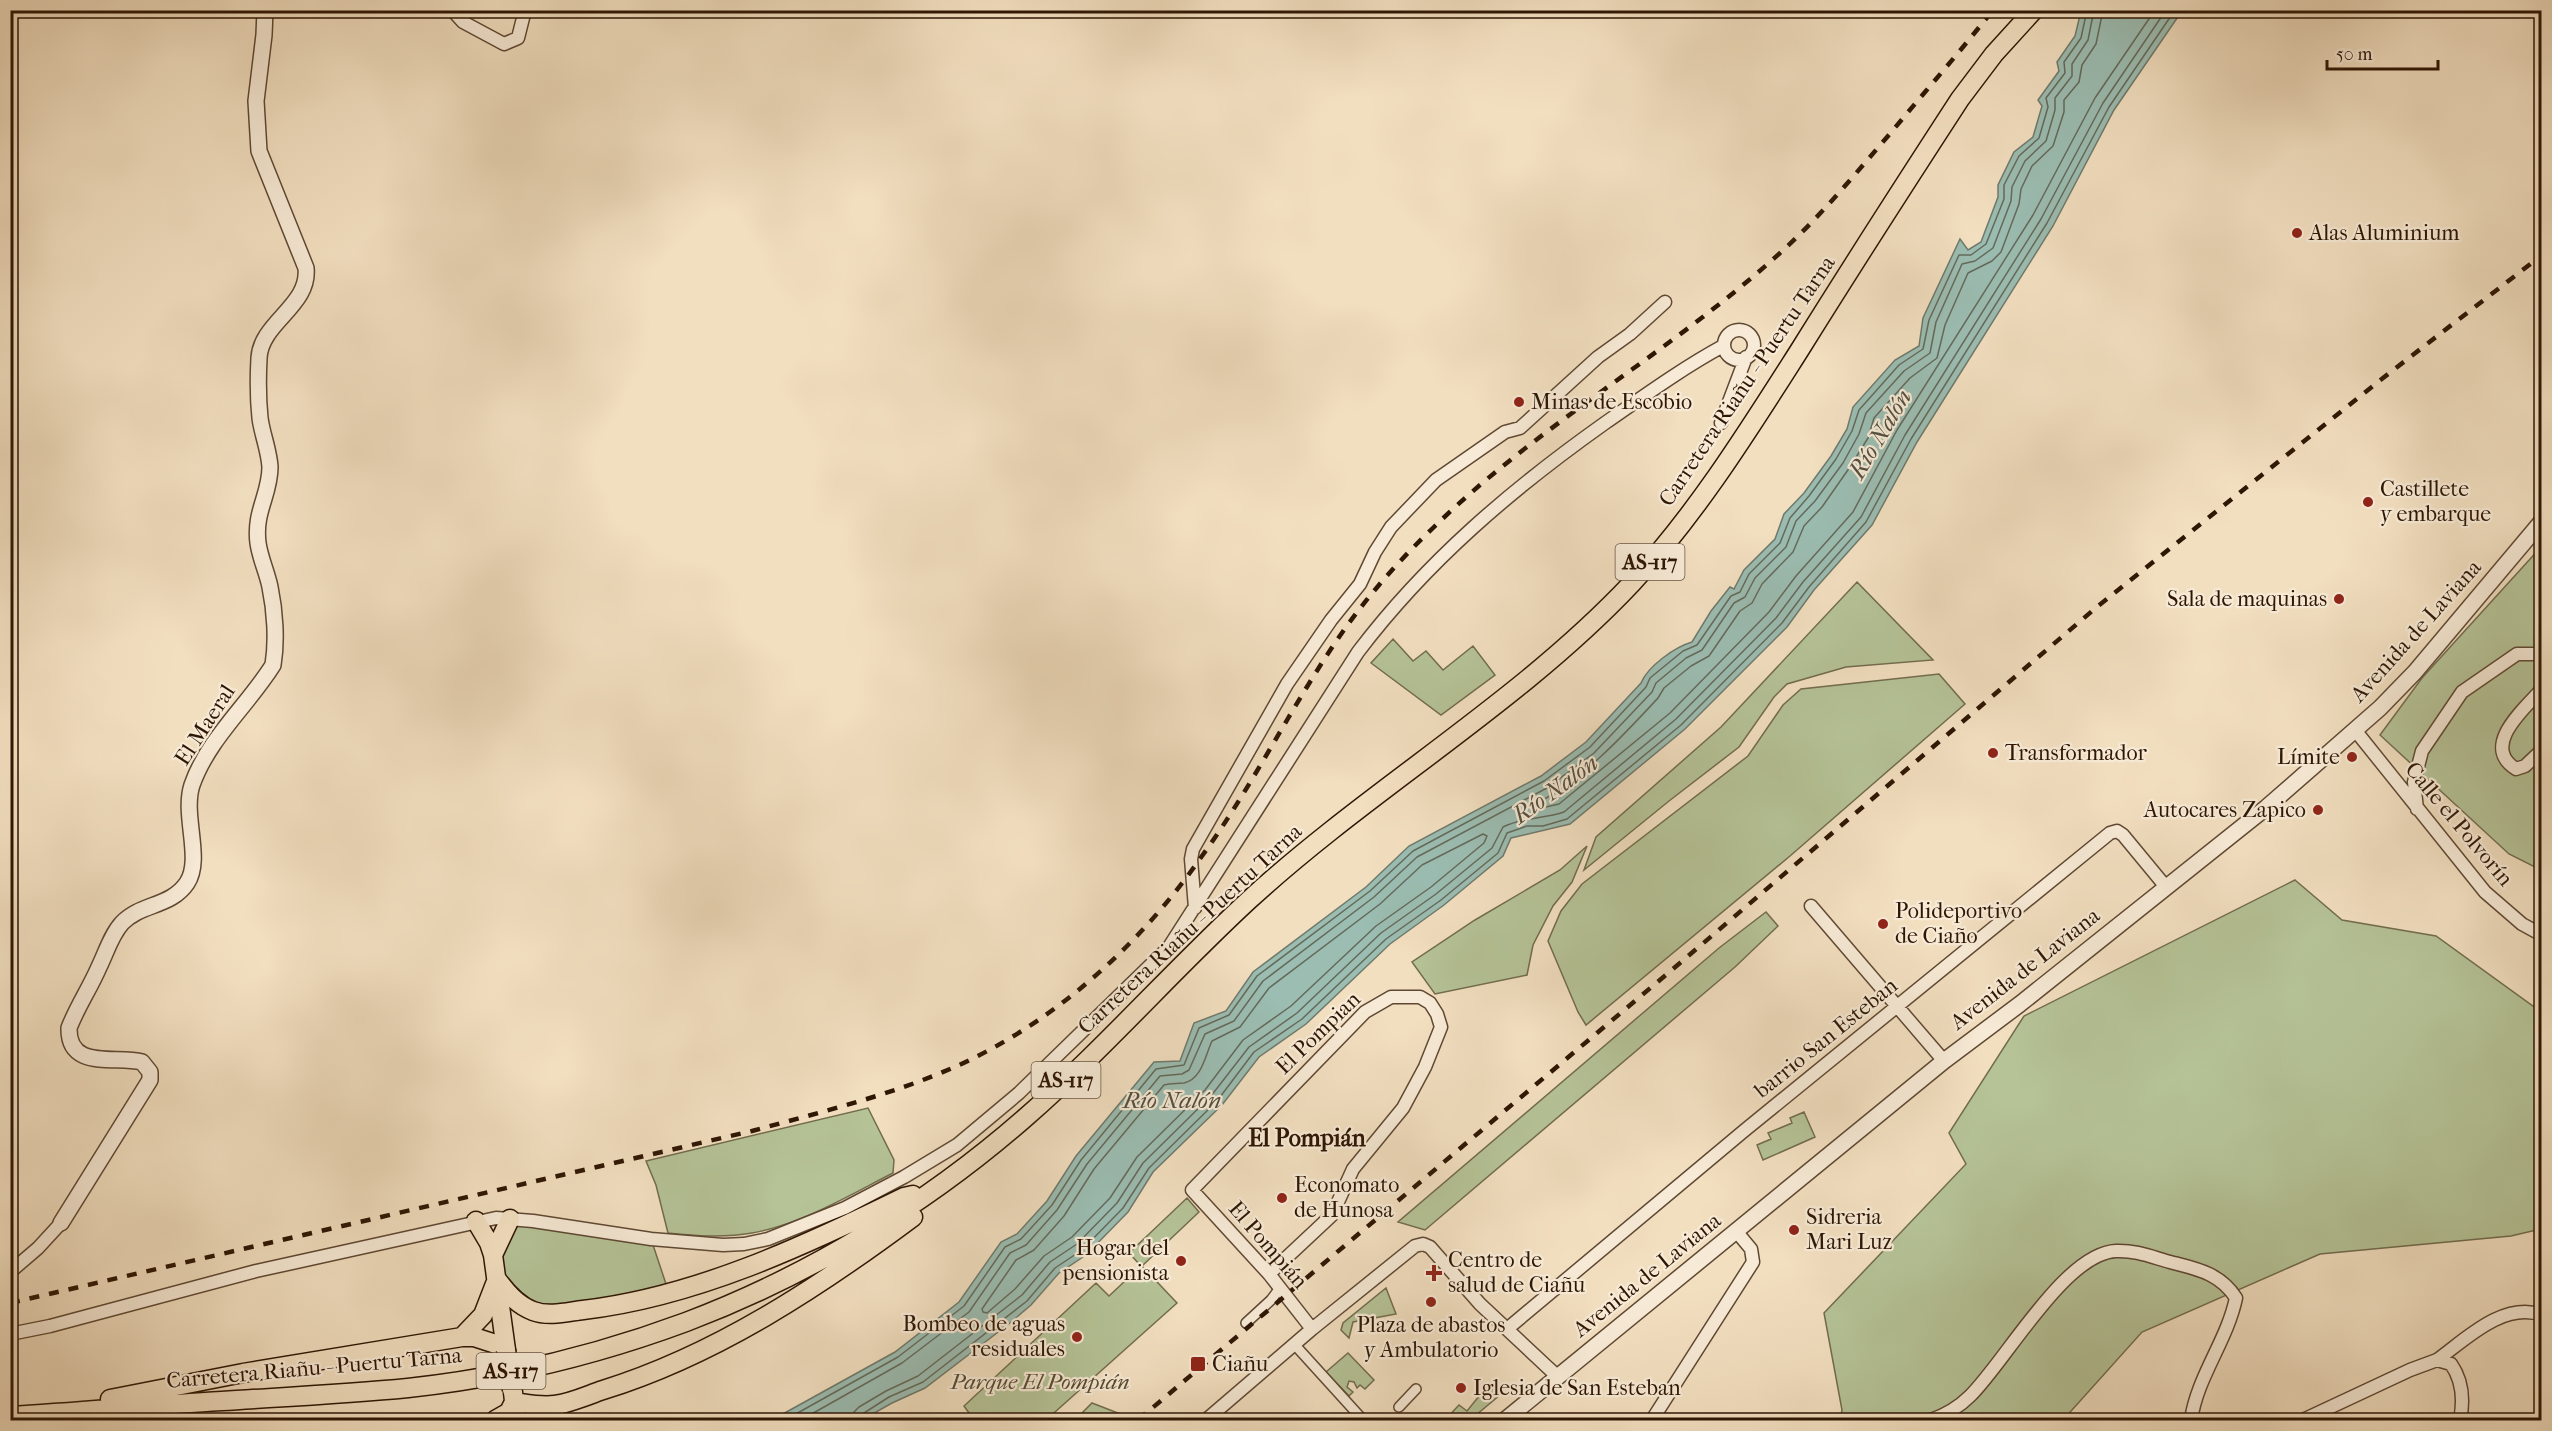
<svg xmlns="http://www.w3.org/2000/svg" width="2552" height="1431" font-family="'IM FELL French Canon',serif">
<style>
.green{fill:#b5c397;stroke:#726c4e;stroke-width:1.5}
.water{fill:#9bbdb2;stroke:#6f7a6c;stroke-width:1.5}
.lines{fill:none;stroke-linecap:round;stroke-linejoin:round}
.shore{stroke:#646a5b;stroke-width:1.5}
.pedestrian-casing{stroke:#5f4833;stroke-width:12}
.minor-casing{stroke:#5f4833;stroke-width:15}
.tertiary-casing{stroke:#5f4833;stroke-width:18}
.primary-casing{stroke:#2e1604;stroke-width:21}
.pedestrian{stroke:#f7ead6;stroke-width:9}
.minor{stroke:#f7ead6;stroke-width:12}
.tertiary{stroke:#f7ead6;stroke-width:15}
.primary{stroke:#f2dfc0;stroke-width:18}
.rail{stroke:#2e1604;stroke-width:4.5;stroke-dasharray:10 10;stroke-linecap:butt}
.primary-bridge-casing{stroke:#2e1604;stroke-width:21;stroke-linecap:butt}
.primary-bridge{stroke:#f2dfc0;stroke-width:18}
.poi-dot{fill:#8f2418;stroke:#f7ead6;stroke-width:2}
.labels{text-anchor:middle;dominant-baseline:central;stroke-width:4.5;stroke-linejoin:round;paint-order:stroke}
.shield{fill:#f7ead6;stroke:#6a5643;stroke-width:1.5}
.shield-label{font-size:21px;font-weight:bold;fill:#2e1604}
.poi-label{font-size:22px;fill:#2e1604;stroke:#f7ead6;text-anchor:start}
.street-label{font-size:22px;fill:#2e1604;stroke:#f7ead6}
.park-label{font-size:22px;font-style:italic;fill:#564a30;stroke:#f7ead6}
.water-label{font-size:24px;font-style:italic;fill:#545041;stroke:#f7ead6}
.neighbourhood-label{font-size:24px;font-weight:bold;fill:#2e1604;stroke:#f7ead6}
</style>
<rect width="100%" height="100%" fill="#f2dfc0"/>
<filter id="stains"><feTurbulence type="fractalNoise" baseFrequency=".00333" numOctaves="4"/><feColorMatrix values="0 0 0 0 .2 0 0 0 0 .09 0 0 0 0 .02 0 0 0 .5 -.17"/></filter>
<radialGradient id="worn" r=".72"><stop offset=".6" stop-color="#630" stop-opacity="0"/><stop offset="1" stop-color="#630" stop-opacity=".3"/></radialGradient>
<path class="green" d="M2541 547V870L2509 854 2380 735 2422 678Z
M1857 582 1933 660 1846 667 1787 684 1774 697 1739 747 1669 801 1584 870 1596 837 1721 727Z
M1393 639 1413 661 1426 651 1443 670 1473 646 1495 675 1441 715 1371 663Z
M1939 674 1965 704 1790 856 1586 1025 1578 1012 1548 941 1561 911 1582 884 1748 756 1783 705 1801 689Z
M1587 846 1572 882 1553 906 1533 945 1527 975 1435 994 1412 962 1475 920 1560 870Z
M2295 880 2342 920 2436 936 2541 1012V1229L2511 1236 2320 1254 2142 1332 2063 1420H1840L1842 1410 1824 1313 1966 1164 1949 1133 2024 1016Z
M1766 912 1778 926 1735 967 1425 1230 1398 1222 1719 948Z
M868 1108 894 1160 893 1173C848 1196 802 1224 752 1233 724 1238 696 1236 668 1233L656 1185 646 1161Z
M1804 1112 1815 1137 1763 1160 1757 1145 1771 1139 1768 1133 1792 1123 1790 1118Z
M1187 1198 1199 1212 1142 1266 1177 1303 1046 1420H974L964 1406 1096 1283 1109 1296 1141 1266 1129 1253Z
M510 1219 651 1239 669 1293 549 1314 507 1292 498 1243Z
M1386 1288 1396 1314 1353 1322 1349 1338 1341 1330 1343 1323Z
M1348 1353 1374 1380 1365 1389 1360 1385 1357 1388 1354 1382 1349 1381 1347 1387 1353 1392 1349 1396 1326 1372Z
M1488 1385 1500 1395 1470 1420H1445L1459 1405 1467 1411Z
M1092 1403 1123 1415 1117 1420H1075Z"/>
<path class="water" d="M2081 11H2182L2114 110 2053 226 1917 442 1872 525 1814 590 1787 627 1685 729 1570 824 1511 838 1503 856 1444 905 1390 944 1306 1024 1259 1057 1222 1105 1153 1172 1128 1212 1086 1255 1059 1273 1031 1305 1010 1323 925 1388 892 1403 862 1420H772L895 1352 959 1302 1001 1242 1017 1234 1047 1201 1076 1156 1154 1062 1180 1061 1194 1023 1226 1011 1253 972 1366 887 1409 846 1541 776 1586 742 1641 683C1648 666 1675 647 1692 642L1711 611 1730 587 1734 589 1744 570 1775 539 1784 514 1804 493 1831 456 1847 429 1853 407 1895 360 1919 346 1923 318 1960 239 1968 250 1981 242 1998 197V185L2014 152 2033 137 2042 106 2038 100 2059 71 2057 62 2075 36Z"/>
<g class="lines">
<path class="shore" d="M2103 10 2096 44 2082 65 2079 82 2064 100V112L2053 146 2032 166 2021 189 2019 204 2001 252 1992 261 1968 273 1945 325 1937 358 1910 378 1874 418 1868 438 1850 467 1822 507 1804 526 1793 552 1762 584 1752 603 1740 611 1709 656 1691 666 1664 688 1658 698C1621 738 1585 777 1536 804L1537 809 1559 804 1670 713 1769 612 1796 576 1853 512 1897 430 2033 215 2095 98 2155 10
M1483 834 1487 836 1484 843 1431 887 1376 926 1291 1006 1243 1040 1205 1090 1137 1157 1110 1198 1072 1237 1044 1256 1015 1289 987 1313 983 1312 982 1309 1016 1260 1034 1250 1064 1216 1094 1169 1164 1085C1171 1083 1177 1084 1184 1083 1202 1079 1205 1056 1212 1041L1240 1027 1269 988 1380 904 1422 865Z
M785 1420 898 1357 964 1306 1005 1247 1021 1239 1052 1205 1081 1160 1156 1069 1184 1065 1199 1028 1229 1015 1257 976 1370 891 1413 851 1544 781 1590 747 1646 687 1650 678 1683 651 1697 645 1731 596 1740 592 1749 574 1780 543 1790 518 1809 496 1836 459 1852 431 1859 410 1899 365 1923 349 1929 320 1959 255H1971L1986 244 2004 199V185L2019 156 2039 138 2048 107 2046 98 2065 73 2064 62 2081 38 2087 10
M801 1420 902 1363 969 1312 1010 1253 1026 1245 1057 1210 1087 1164 1160 1076 1182 1074 1189 1070 1205 1034 1234 1021 1263 981 1374 897 1417 857 1547 788 1594 753 1652 692 1656 683 1686 658 1702 650 1734 603 1745 597 1755 578 1786 547 1796 521 1815 501 1843 463 1859 434 1866 413 1904 371 1930 353 1936 322 1962 264 1975 261 1993 248 2011 201 2012 187 2025 161 2046 141 2055 110V98L2072 76V64L2088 40 2094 10
M853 1420 854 1412 859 1407 886 1391 918 1376 1022 1295 1050 1262 1077 1244 1117 1203 1143 1163 1211 1096 1249 1047 1297 1013 1381 933 1436 894 1492 848 1503 827C1522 817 1544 819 1564 812L1676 719 1776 618 1803 582 1861 517 1905 435 2041 219 2103 103 2166 10
M860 1420 864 1413 889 1397 923 1382 1027 1301 1055 1268 1082 1250 1123 1208 1149 1168 1217 1101 1254 1052 1302 1019 1386 939 1441 900 1498 853 1507 833 1527 826H1543L1567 819 1681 725 1782 623 1809 587 1866 522 1911 439 2047 223 2109 107 2175 10"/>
<g class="pedestrian-casing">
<path id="pedestrian" d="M1246 1323 1271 1300 1280 1288
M1294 1344 1363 1420
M1399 1407 1416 1389"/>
</g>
<g class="minor-casing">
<path id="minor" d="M452 10 463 22 504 44 518 38 525 10
M1724 345a15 15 0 1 1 30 0a15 15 0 1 1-30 0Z
M1721 423 1746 357
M2542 689C2524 709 2480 746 2516 769L2525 766 2542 750
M2355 730 2485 892 2522 924 2542 935
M2417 809 2414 782 2422 751 2462 692 2517 654H2542
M1811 906 1944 1061
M1195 908 1191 859 1193 849 1287 684 1331 620 1360 584 1375 552 1391 527 1436 480 1505 432 1520 428 1598 357 1630 334 1665 302
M10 1272 38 1248 61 1223
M1269 1274 1332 1215 1353 1169 1403 1108 1425 1067 1441 1027 1437 1014 1430 1003 1420 997H1391L1365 1012 1192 1190 1269 1274 1312 1329
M1507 1329 1745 1130 2110 833 2117 831 2123 835 2166 887
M10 1334 50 1326 256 1271 496 1218 533 1221 651 1239 723 1245 744 1244 768 1239 845 1208 904 1177 957 1145 1019 1093 1169 947 1358 652C1427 561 1512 489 1605 423 1644 396 1681 369 1723 346
M2437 1360C2465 1340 2503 1301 2542 1315
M1206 1420 1312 1329 1415 1246 1423 1244 1430 1247 1480 1304 1558 1377
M1652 1420 1753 1262 1751 1249 1736 1231
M1931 1420C1945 1415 1959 1407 1970 1396 2005 1362 2065 1253 2116 1251 2135 1250 2152 1257 2170 1262 2197 1269 2220 1273 2236 1298 2227 1341 2197 1377 2191 1420
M2303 1420 2410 1370 2437 1360 2451 1364C2463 1381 2464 1400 2460 1420"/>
</g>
<g class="tertiary-casing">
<path id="tertiary" d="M61 1223 150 1080V1072L142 1062C116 1055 68 1071 69 1028 77 1007 90 988 99 967 106 953 111 935 122 923 141 903 171 907 187 883 203 859 182 815 192 785 208 739 248 705 273 665 277 641 275 611 270 587 267 572 260 558 258 543 254 511 270 495 270 467 269 450 262 434 260 418 258 399 258 377 259 358 261 322 310 306 306 268L259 151 256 101 264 35 265 10
M1505 1420 1944 1061 2020 1004 2267 807 2380 708 2415 672 2542 521"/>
</g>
<g class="primary-casing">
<path id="primary" d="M476 1221 489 1243 493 1255 506 1350
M493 1255 510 1219
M496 1278C506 1292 517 1305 533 1311 549 1317 567 1312 583 1310 695 1297 804 1246 904 1197L913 1195
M462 1337 483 1315 495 1284
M513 1392 516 1420
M110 1399 243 1373 462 1337H474L505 1347
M514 1402C528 1404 541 1407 555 1405 571 1403 588 1395 603 1390 716 1355 819 1287 913 1217
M10 1416C81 1412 151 1405 222 1401 284 1397 346 1394 408 1388 502 1378 597 1355 686 1322 810 1275 927 1204 1026 1117 1104 1049 1173 970 1249 900 1371 788 1518 704 1632 583 1697 513 1748 431 1799 351 1852 266 1906 182 1960 99L1994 54 2034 10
M495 1420 509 1412 514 1402"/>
</g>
<use href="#pedestrian" class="pedestrian"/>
<use href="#minor" class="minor"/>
<use href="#tertiary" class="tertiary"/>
<use href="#primary" class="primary"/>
<path class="rail" d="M10 1303 752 1131C821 1112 892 1095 957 1066 1056 1021 1140 945 1202 856 1249 791 1285 719 1329 652 1359 606 1394 565 1434 527 1536 427 1664 356 1771 261 1814 224 1851 179 1888 136 1923 94 1959 53 1993 10
M1138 1420 1680 963 2098 606 2383 378 2542 255"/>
<g class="primary-bridge-casing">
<path id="primary-bridge" d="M506 1350 512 1390"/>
</g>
<use href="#primary-bridge" class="primary-bridge"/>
</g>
<g class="poi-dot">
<circle cx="2297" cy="233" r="6"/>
<circle cx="1519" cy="402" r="6"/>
<circle cx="2368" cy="502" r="6"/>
<circle cx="2339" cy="599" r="6"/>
<circle cx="1993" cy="753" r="6"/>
<circle cx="2352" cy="757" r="6"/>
<circle cx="2318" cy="810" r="6"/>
<circle cx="1883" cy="924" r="6"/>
<circle cx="1282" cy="1198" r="6"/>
<circle cx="1794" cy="1230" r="6"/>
<circle cx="1181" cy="1261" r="6"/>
<path d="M1431 1264h6v6h6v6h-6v6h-6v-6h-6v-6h6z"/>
<circle cx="1431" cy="1302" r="6"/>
<circle cx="1077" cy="1337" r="6"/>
<rect x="1190" y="1356" width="16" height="16" rx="3"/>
<circle cx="1461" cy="1388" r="6"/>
</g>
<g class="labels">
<g class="shield">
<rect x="1615.5" y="544" width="69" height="36" rx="4.5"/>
<rect x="1031.5" y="1062" width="69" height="36" rx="4.5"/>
<rect x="476.5" y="1353" width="69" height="36" rx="4.5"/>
</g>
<g class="shield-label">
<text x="1650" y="562">AS-117</text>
<text x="1066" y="1080">AS-117</text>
<text x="511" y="1371">AS-117</text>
</g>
<g class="poi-label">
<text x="2309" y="233">Alas Aluminium</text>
<text x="1531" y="402">Minas de Escobio</text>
<text x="2380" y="489">Castillete<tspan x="2380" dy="25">y embarque</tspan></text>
<text x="2327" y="599" text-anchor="end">Sala de maquinas</text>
<text x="2005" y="753">Transformador</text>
<text x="2340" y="757" text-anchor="end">Límite</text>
<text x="2306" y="810" text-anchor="end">Autocares Zapico</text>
<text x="1895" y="911">Polideportivo<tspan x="1895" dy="25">de Ciaño</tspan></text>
<text x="1294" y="1185">Economato<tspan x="1294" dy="25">de Hunosa</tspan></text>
<text x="1806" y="1217">Sidreria<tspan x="1806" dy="25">Mari Luz</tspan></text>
<text x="1169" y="1248" text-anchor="end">Hogar del<tspan x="1169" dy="25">pensionista</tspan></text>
<text x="1448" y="1260">Centro de<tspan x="1448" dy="25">salud de Ciañu</tspan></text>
<text x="1065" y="1324" text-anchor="end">Bombeo de aguas<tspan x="1065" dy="25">residuales</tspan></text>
<text x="1431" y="1325" text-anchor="middle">Plaza de abastos<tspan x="1431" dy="25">y Ambulatorio</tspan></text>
<text x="1212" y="1364">Ciañu</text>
<text x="1473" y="1388">Iglesia de San Esteban</text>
</g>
<g class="street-label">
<text transform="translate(1747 381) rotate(-56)">Carretera Riañu - Puertu Tarna</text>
<text transform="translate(2416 631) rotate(-48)">Avenida de Laviana</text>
<text transform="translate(205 725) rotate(-57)">El Maeral</text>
<text transform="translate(2459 824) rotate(50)">Calle el Polvorín</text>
<text transform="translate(1190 929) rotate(-43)">Carretera Riañu - Puertu Tarna</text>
<text transform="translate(2025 969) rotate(-38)">Avenida de Laviana</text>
<text transform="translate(1318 1033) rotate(-44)">El Pompian</text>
<text transform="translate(1826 1038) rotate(-39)">barrio San Esteban</text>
<text transform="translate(1268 1245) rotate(49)">El Pompián</text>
<text transform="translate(1647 1275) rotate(-39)">Avenida de Laviana</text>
<text transform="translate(314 1368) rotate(-5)">Carretera Riañu - Puertu Tarna</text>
</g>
<g class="park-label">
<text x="1040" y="1382">Parque El Pompián</text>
</g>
<g class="water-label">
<text transform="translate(1880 434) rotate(-59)">Río Nalón</text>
<text transform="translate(1555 789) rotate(-36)">Río Nalón</text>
<text x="1172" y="1100">Río Nalón</text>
</g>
<g class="neighbourhood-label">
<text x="1307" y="1138">El Pompián</text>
</g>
</g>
<rect width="2552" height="1431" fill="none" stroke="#f2dfc0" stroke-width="36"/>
<rect x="12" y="12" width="2528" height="1407" fill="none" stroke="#2e1604" stroke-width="3"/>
<rect x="18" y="18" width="2516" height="1395" fill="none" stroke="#2e1604" stroke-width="1.5"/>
<path d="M2327 60v9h111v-9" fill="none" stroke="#2e1604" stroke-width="3"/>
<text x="2336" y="60" font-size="18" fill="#2e1604" stroke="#f7ead6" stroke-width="4.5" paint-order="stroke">50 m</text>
<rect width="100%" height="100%" filter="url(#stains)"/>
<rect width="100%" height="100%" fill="url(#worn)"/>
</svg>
